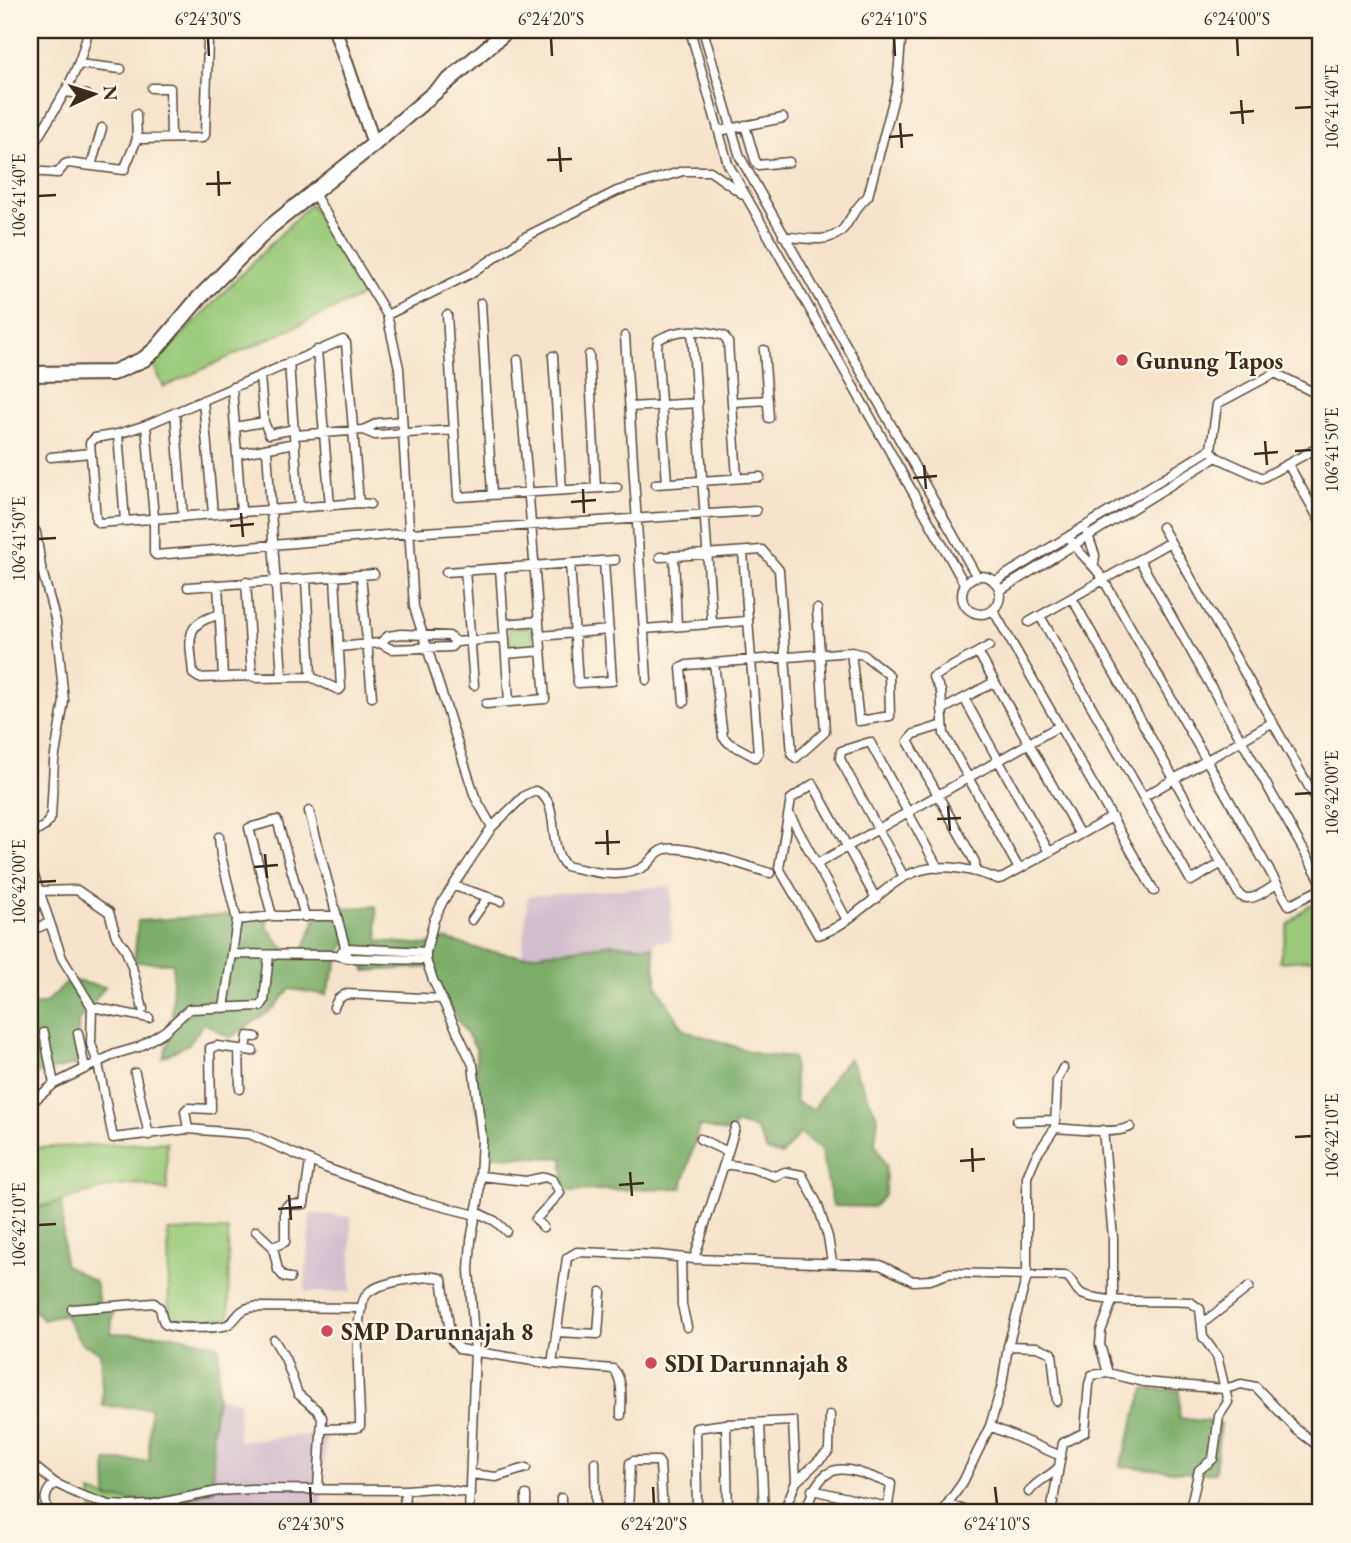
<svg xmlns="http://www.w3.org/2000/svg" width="1351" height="1543" font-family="'EB Garamond',serif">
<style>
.industrial{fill:#d1bdcc}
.green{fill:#9aca79;stroke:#6a7a4c;stroke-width:2}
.forest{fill:#7bae69;stroke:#5b6c44;stroke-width:2}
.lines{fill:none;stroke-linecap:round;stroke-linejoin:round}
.street-casing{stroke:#574638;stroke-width:11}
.secondary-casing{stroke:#574638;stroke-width:16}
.primary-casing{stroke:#574638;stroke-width:18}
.street{stroke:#fff;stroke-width:8}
.secondary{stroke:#fff;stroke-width:12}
.primary{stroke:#fff;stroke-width:14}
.ticks{fill:none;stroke:#3b2a1e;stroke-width:2.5}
.poi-dot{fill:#d1495b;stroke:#fcf5e5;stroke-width:2.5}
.labels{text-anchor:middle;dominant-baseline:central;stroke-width:5;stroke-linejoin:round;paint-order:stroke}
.poi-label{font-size:24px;font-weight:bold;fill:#3b2a1e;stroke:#fcf5e5;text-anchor:start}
.neatline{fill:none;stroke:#3b2a1e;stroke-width:2.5}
.ticks-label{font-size:18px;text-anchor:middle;fill:#3b2a1e}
</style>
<rect width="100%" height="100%" fill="#fcf5e5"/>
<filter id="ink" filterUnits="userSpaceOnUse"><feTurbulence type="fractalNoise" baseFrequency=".0143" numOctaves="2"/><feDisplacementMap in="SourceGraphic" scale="14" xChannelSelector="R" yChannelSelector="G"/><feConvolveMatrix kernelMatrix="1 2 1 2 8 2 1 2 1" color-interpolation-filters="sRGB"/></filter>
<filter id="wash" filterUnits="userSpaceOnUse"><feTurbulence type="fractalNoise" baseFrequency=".00686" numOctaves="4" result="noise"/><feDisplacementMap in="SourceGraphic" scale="28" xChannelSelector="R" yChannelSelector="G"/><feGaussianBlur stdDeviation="1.57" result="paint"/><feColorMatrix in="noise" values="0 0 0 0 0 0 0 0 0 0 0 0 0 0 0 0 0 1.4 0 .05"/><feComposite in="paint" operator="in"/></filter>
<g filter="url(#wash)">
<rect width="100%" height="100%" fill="#f5e4cb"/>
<path class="industrial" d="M671 886 672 941H657L653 947 612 944 522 956 528 896Z
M310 1213 351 1217V1292H305Z
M217 1397 240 1401 238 1441 327 1433 321 1493 322 1513H174L172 1504 214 1490 212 1433Z"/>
<path class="green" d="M310 204 364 295 164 387 152 363 183 334Z
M532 626 534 648 510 650 509 628Z
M1321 904V959L1279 962 1288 925 1309 905Z
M167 1142V1191L138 1184 110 1187 35 1208 31 1148Z
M228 1230 229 1318 169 1319 168 1231Z
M91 1492 108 1498 172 1504 174 1513H93Z"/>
<path class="forest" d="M376 906 378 941 427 945 445 939 483 950 522 956 612 944 653 947 657 986 684 1030 761 1055 793 1058 796 1102 813 1110 834 1076 849 1058 878 1118 875 1143 886 1166 885 1195 873 1207 833 1206 821 1150 800 1133 782 1155 767 1151 756 1129 736 1124 731 1133 699 1126 682 1188 564 1191 563 1158 493 1156 476 1106V1048L439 990 433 967 365 971 361 948 344 944 326 995 290 989 274 1008 230 1038 204 1023 189 1044 163 1057 172 1031 173 963 134 962 138 921 271 912 266 925 282 947 302 953 319 911Z
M70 980 105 987 78 1022 79 1065C61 1066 47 1074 30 1075V1004H44Z
M62 1201 64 1264 95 1282 100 1308 113 1311 111 1333 174 1335 219 1345 217 1397 212 1433 214 1490 172 1504 107 1498 106 1461H149L150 1408 103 1406 100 1352 81 1343 64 1314 43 1320 30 1306V1211Z
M1144 1389 1180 1390 1179 1418 1220 1423 1215 1472 1195 1473 1120 1466Z"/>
</g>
<g filter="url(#ink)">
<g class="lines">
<g class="street-casing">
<path id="street" d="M690 30 728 164 965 585
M703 30 740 157 977 577
M79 64 121 69
M152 88H170L171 138
M66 92 87 95
M136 114 137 139
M745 125 755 160 758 165 789 162
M719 131 783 118
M30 150C53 112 80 75 88 30
M91 166 102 128
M30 171 58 173 65 164 68 163 124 170 137 139 202 138 205 135 208 40
M313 192 387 315 399 368 414 607 475 797 492 827 443 901 434 920 426 952V960L433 980 473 1065 482 1139 479 1197 471 1240 469 1270 475 1351 469 1513
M783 236C802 238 831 245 844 228 854 214 854 209 868 196L897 86 902 30
M481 303 492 495
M387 315 472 273 525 237 617 191 683 171H710L744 195
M447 315 458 497 617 487
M692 331 712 622
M625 336 647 680
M317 350 330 506
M764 350 769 418
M589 355 596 488
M553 356 562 490
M289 362 299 507
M260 376 264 422
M232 387 241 511
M1321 396 1275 373 1217 404 1211 449 1216 457 1262 478 1319 447 1321 433
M203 400 213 514
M733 402 768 400
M630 407 698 403
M175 412 183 517
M146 425 154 518V553L156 555 410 533 756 511
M235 427 264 422 269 434 295 429
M363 430 378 423 402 421
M118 434 125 521
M295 435 363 430 375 435 454 430
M267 450 282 677
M238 454 295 443
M51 457 90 453
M1288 464 1321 523
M667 483 657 348 658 340C679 327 702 330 724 336L728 342 737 478
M656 484 760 477
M359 503 346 343 343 340 146 425 118 434 95 438 90 443 96 520 99 523 359 503 370 504
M30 525 36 532 41 567 56 622 64 701 54 761 51 817 45 826 30 835
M1162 527 1321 808
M1087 533 1095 555 1094 564
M1069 537C1078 554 1093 563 1103 579L1289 905 1321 889
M674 556 677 626
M660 557 762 550 779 570 792 755 796 758 825 732 817 609
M1139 559 1321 881
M570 563 578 683 612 681 604 561
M500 568 509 702
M465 570 474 685
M446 572 615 560
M361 575 372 697
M962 595a19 19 0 1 1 38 0a19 19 0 1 1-38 0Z
M306 579 311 677 339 690 341 688 335 577
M246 582 252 676 257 678 311 677
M994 582 1211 449
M218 585 223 677
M188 587 374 574
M999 591 1216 457
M1072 598 1240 896C1253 903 1266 890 1277 884
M993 610 1154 891
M219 615C181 623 191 643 193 674L199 678 252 676
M1040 616 1191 881 1222 863
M1029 622 1170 542
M504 624 539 621
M644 629 747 621
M540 636 609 630
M380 643 388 636 401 634 449 636 456 642
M989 646 933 677 941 691 944 734 1019 869
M339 647 380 643 391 649 451 647 456 642 505 638
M978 652 1080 835
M506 654 541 651
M714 663 723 737 729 743 755 757 758 753 743 552
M964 698 1049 852
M684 702 681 668 687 665 851 652 864 655 889 675 890 716 859 721 851 652
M486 704 545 699 518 360
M942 710 994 682
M943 725 914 734 908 741 975 862V870
M1143 797 1273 722
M309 811 348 958
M790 815 847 920
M492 827 524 796 535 791C563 800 545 846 566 866 589 871 623 881 645 866 652 860 656 851 665 849 690 845 744 866 770 873
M219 837 221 856 237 920 272 916H336
M30 864 62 958 92 1007 91 1044 98 1063 113 1138 188 1129 250 1134 326 1168 413 1199 476 1215
M817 864 1059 726
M904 877 840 759 841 751 870 742 938 868
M454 886 501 901
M39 891 77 890 109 912 116 936 125 948 132 967 143 1009
M876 899 813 784 791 799 779 868 818 935C833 931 848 920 860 910 874 900 888 886 904 877 934 860 968 868 998 879L1003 878 1112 817
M272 916 249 828 277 820 305 917
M472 920 488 897
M30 931 49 923
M342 951 347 948 426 952
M232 954 335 955 348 958 426 960
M92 1007 149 1018
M334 1007 338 999 346 994 441 999
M224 1008 237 920
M44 1033 54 1084
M78 1033 85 1069
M239 1049 240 1089
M246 1050 248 1036 256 1037
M135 1073 149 1135
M30 1104 54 1084 115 1054 139 1047 165 1031 189 1009 261 1006 264 1001 269 955
M1017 1121 1055 1120
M1055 1128C1074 1129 1114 1135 1130 1127
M188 1129 185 1111 188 1108 211 1109 210 1048 217 1046 253 1051
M1103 1130 1113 1238V1299L1101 1331 1100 1345 1108 1373
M700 1139 728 1152 724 1164
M728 1152 735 1128
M481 1176 526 1181 545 1177 553 1180 560 1193 536 1219 543 1227
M476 1212 495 1221 506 1231
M256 1231 273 1247 285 1242V1208L288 1205 304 1204 310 1161
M273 1247 278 1270 284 1277 290 1278
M681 1258 682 1305 687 1327
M694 1259 724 1164 751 1168 775 1176 785 1172 802 1175 817 1203 828 1237 832 1262
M72 1309 154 1303 160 1308C161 1313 162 1320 165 1324 171 1330 219 1328 227 1325 239 1319 236 1309 254 1307L362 1308
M1203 1323 1249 1287
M556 1332 598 1334 601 1292
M274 1340 285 1358 298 1394 317 1410 322 1417 318 1489
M1008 1346 1037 1347 1052 1353 1057 1401
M552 1364 613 1369C624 1379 621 1400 621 1415
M760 1423 764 1513
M990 1426 1061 1456
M322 1429 356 1428 360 1426C361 1400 350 1307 369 1292 378 1285 393 1282 405 1280 416 1279 432 1274 442 1279L451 1339 459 1349 552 1364 567 1258 577 1252 659 1255 694 1259 880 1265 913 1281 930 1280 950 1273 1066 1276C1074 1280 1075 1292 1084 1295 1112 1304 1160 1300 1190 1302L1200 1309 1203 1337 1217 1356 1228 1402 1219 1416 1213 1459 1199 1470 1189 1513
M595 1462 596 1513
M30 1467H35L55 1483 80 1495 109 1505 130 1506 150 1505 218 1491 251 1489 405 1490 434 1488 470 1493
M471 1474 496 1477 526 1468
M796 1482 829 1451 830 1415
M812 1490 888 1507
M1029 1492C1036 1481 1049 1477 1058 1468
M526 1495V1513
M561 1498V1513
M949 1505 973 1513
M48 1513C44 1499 44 1493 55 1483
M404 1513 405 1490
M628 1513 630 1463 633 1461H658L660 1464 663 1513
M697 1513 696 1428 726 1424
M728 1513 726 1424 793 1421 796 1482 783 1513
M777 1513H792
M805 1513C823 1455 843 1466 891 1484L887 1513
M941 1513 963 1482 990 1426 1002 1385 1008 1346 1027 1276V1177L1036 1156 1055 1128 1057 1080 1063 1068
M1051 1513 1063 1443 1085 1432 1089 1384 1092 1375 1108 1373 1144 1382 1225 1389 1241 1384 1256 1387 1297 1430 1321 1448"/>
</g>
<g class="secondary-casing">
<path id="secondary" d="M335 30 374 144"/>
</g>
<g class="primary-casing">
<path id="primary" d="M30 374 112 373 144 359 156 349 199 298 270 227 374 144 508 30"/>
</g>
<use href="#street" class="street"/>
<use href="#secondary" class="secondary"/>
<use href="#primary" class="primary"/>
</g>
</g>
<path class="ticks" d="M208 38 209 56M551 38 552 56M894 38 895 56M1237 38 1238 56M1241 100 1243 124M1295 108 1312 107M1230 113 1254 111M900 123 902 148M889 137 913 135M559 147 561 172M547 160 572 159M218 171 219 196M206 184 231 183M38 196 56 195M1265 441 1267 465M1295 451 1312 450M1254 454 1278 452M924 465 926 489M913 478 937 476M583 489 584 513M571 502 596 500M241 513 243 537M230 526 254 524M38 539 56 538M1295 794 1312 793M948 806 950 831M937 819 961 818M607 830 608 855M595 843 620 842M265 854 267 878M254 867 278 865M38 882 56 881M1295 1137 1312 1136M972 1148 973 1172M960 1161 985 1159M630 1172 632 1196M619 1185 644 1183M289 1195 291 1220M278 1209 302 1207M38 1225 56 1224M310 1487 311 1504M653 1487 654 1504M995 1487 997 1504"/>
<g class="poi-dot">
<circle cx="1122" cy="360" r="7"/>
<circle cx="327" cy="1331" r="7"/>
<circle cx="651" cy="1363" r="7"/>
</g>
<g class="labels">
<g class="poi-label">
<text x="1136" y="360">Gunung Tapos</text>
<text x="341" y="1331">SMP Darunnajah 8</text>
<text x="665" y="1363">SDI Darunnajah 8</text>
</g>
</g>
<rect width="1351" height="1543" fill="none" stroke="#fcf5e5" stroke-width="77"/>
<g transform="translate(94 94) rotate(86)" stroke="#fcf5e5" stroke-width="5" paint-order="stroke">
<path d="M0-5L12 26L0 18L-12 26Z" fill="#3b2a1e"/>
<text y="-10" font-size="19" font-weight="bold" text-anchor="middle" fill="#3b2a1e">N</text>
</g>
<rect x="38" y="38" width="1274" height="1466" class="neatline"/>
<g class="ticks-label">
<text x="208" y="25">6°24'30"S</text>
<text x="551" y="25">6°24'20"S</text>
<text x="894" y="25">6°24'10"S</text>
<text x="1237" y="25">6°24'00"S</text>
<text transform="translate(1332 107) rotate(-90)" y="6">106°41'40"E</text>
<text transform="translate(19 196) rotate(-90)" y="6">106°41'40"E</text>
<text transform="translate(1332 450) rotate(-90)" y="6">106°41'50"E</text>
<text transform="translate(19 539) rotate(-90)" y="6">106°41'50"E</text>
<text transform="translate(1332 793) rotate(-90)" y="6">106°42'00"E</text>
<text transform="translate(19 882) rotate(-90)" y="6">106°42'00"E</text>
<text transform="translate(1332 1136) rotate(-90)" y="6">106°42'10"E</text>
<text transform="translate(19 1225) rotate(-90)" y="6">106°42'10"E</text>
<text x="311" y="1530">6°24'30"S</text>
<text x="654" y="1530">6°24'20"S</text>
<text x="997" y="1530">6°24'10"S</text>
</g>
</svg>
